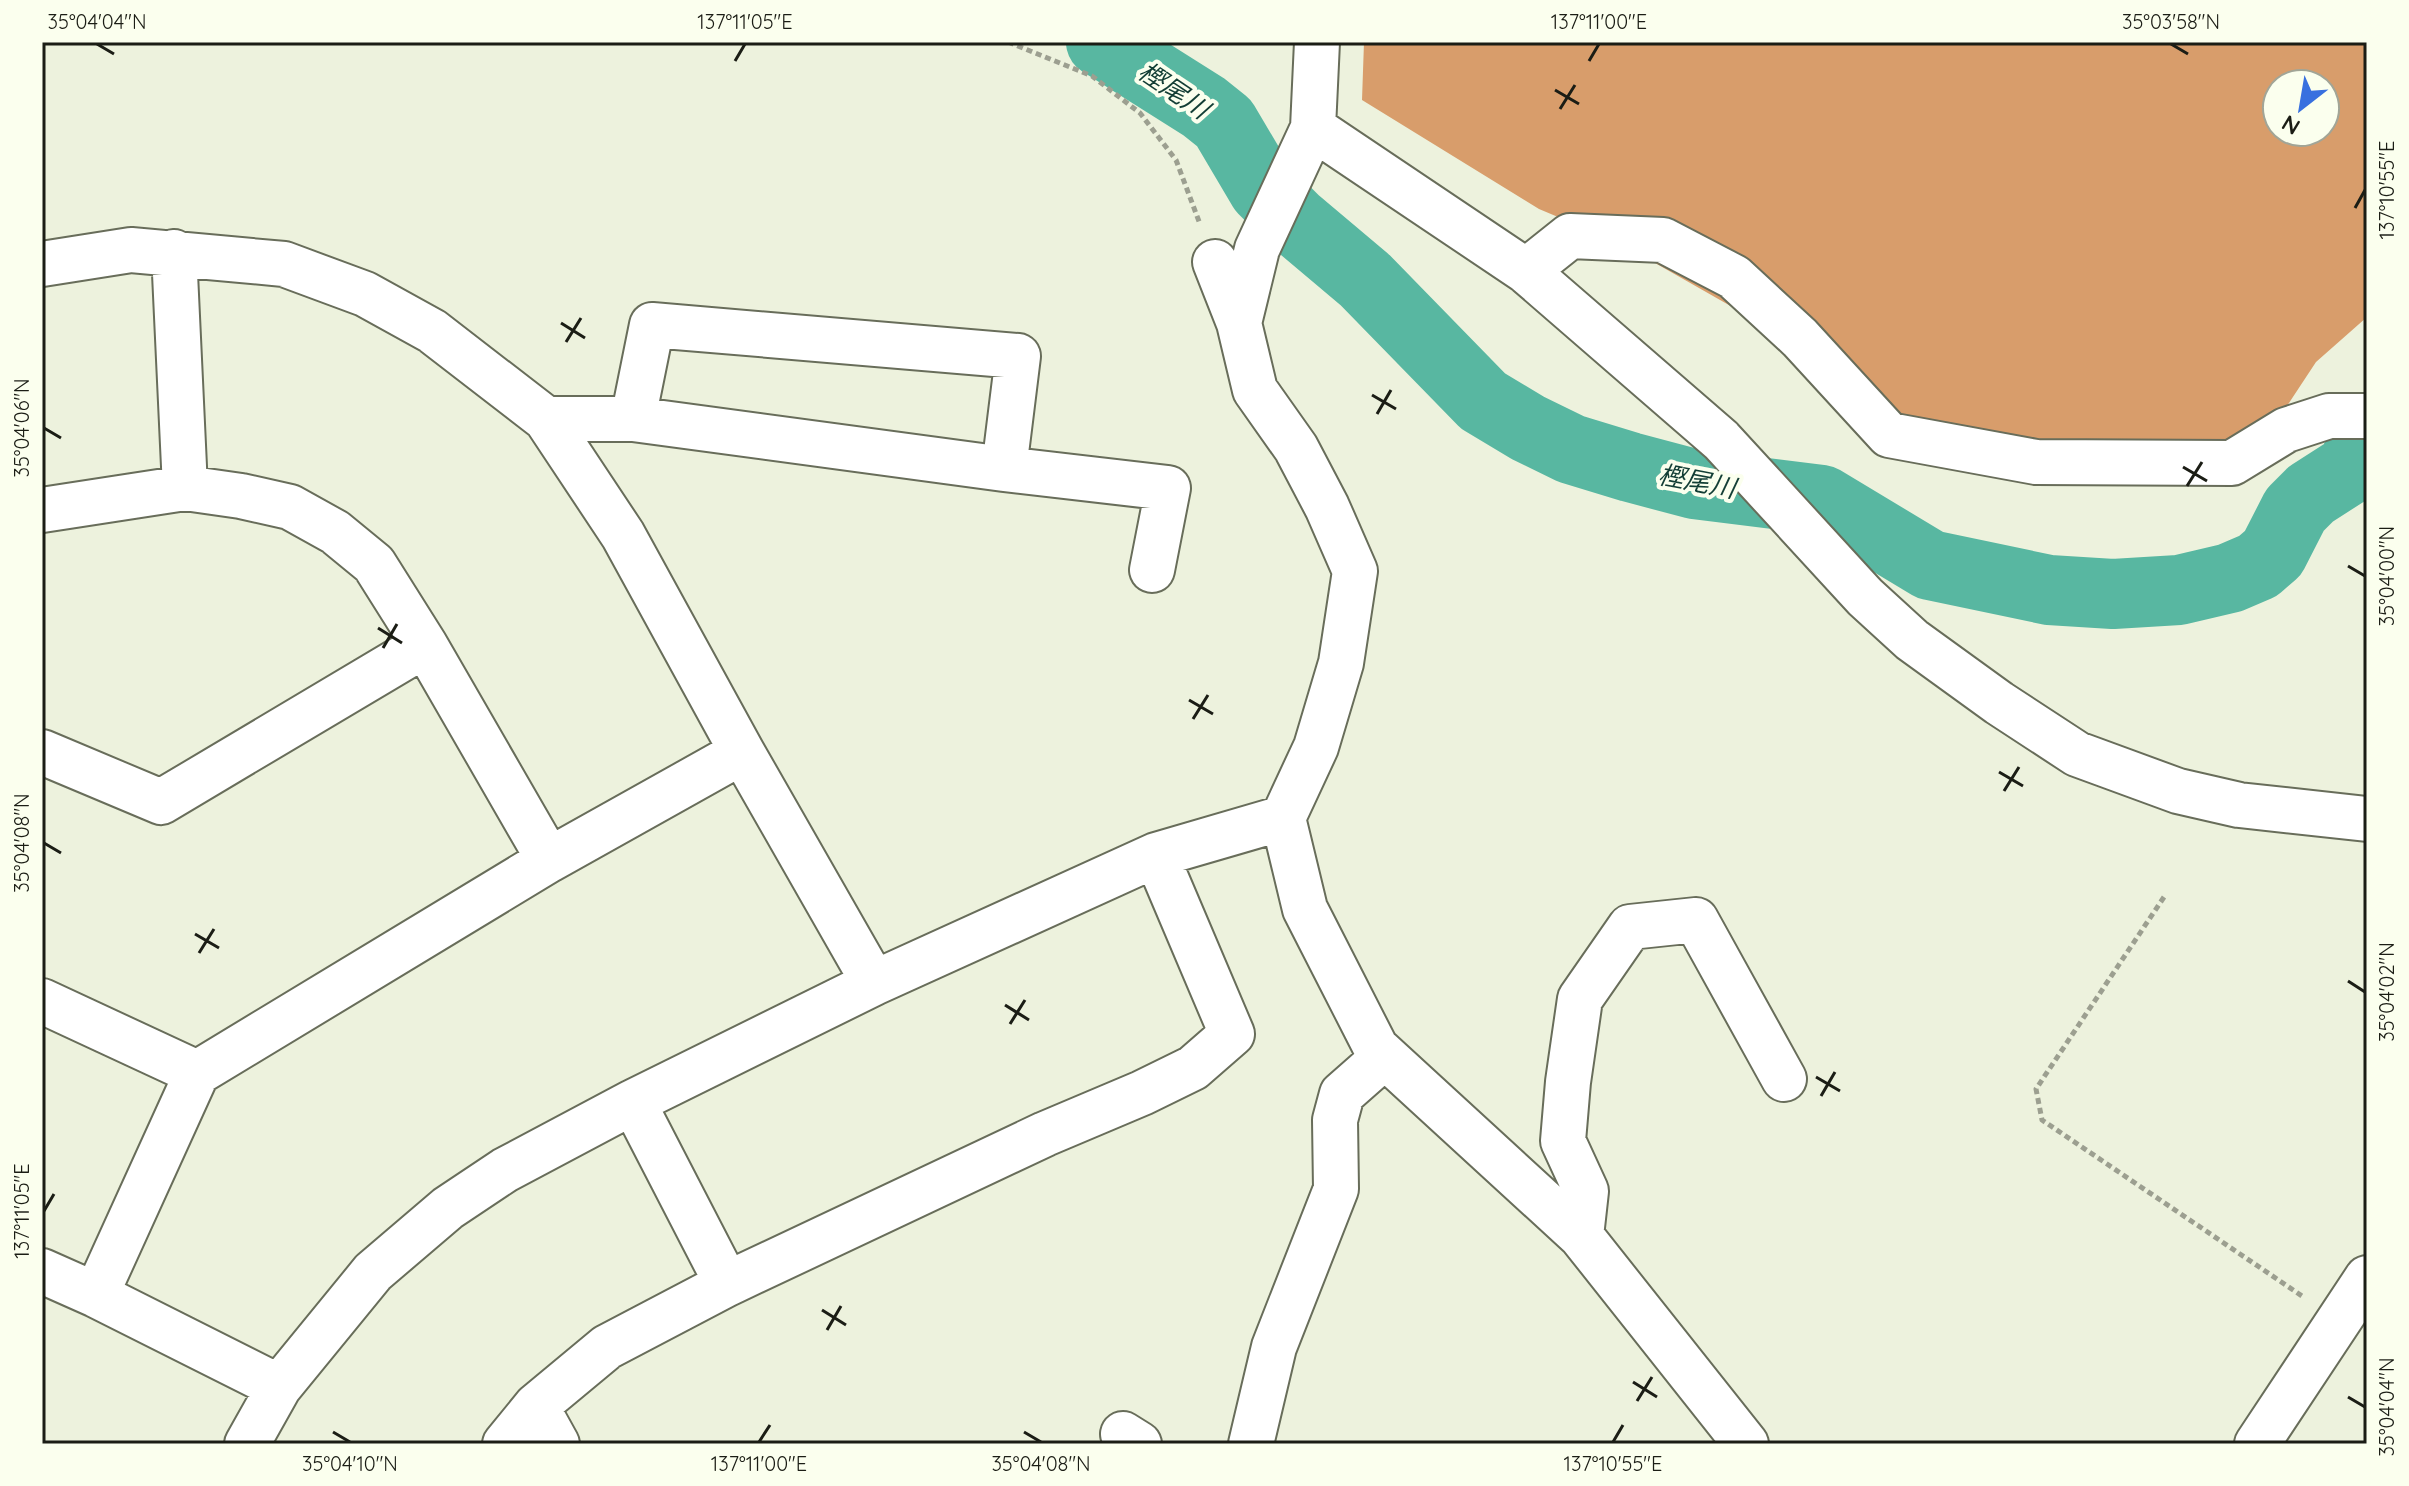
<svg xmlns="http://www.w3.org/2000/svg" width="2409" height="1486" font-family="Quicksand,'Noto Sans JP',sans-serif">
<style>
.forest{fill:#d89d6b;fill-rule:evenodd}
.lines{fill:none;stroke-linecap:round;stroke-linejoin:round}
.river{stroke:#58b7a1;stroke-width:70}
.minor-casing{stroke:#686d5a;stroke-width:48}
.path{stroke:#9c9f90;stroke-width:5;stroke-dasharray:6 4;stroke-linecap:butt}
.minor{stroke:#fff;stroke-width:44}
.ticks{fill:none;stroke:#1b1d15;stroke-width:3}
.labels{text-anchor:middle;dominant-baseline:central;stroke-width:8;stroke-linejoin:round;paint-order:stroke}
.water-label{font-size:26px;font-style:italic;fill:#133e35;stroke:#fbffee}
.neatline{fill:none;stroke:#1b1d15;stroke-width:3}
.ticks-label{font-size:20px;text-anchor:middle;fill:#1b1d15}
</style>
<rect width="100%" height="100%" fill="#edf2dd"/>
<path class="forest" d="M1364 42H2367V317L2316 362 2260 447 1987 473 1778 333 1620 243 1539 209 1362 100ZM2277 84H2325V132H2277Z"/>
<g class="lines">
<path class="river" d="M1101 42 1204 107 1224 123 1263 189 1295 221 1365 280 1483 401 1528 428 1571 449 1630 467 1694 484 1822 500 1930 565 2049 590 2113 594 2179 590 2230 578 2258 566 2273 553 2295 510 2311 494 2350 469 2367 438"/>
<g class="minor-casing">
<path id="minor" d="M1317 42 1313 128 1257 249 1239 323 1255 390 1296 448 1327 507 1355 571 1341 663 1316 747 1283 818 1305 909 1376 1048 1581 1236 1746 1444
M1313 128 1526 271 1721 440 1865 597 1912 640 1999 703 2077 754 2178 791 2239 805 2367 819
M174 252 185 488
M1215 262 1239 323
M42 264 131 250 284 264 365 294 432 331 546 419 623 535 742 752 874 983
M1526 271 1570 236 1663 240 1734 277 1800 338 1889 435 2036 462 2232 463 2286 430 2329 416H2367
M546 419H633L1004 469 1168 488 1152 570
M633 419 652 325 1018 356 1004 469
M42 510 185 488 241 496 290 507 335 532 374 564 425 645 549 860
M42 752 161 802 425 645
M42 1001 197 1073
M633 1102 727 1284
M1581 1236 1586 1191 1563 1141 1568 1082 1580 999 1630 927 1696 920 1784 1079
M42 1271 96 1295 279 1387
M96 1295 197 1073 549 860 742 752
M536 1406 557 1444
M1123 1434 1139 1444
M247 1444 279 1387 373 1272 448 1208 505 1170 633 1102 874 983 1156 855 1283 818
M505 1444 536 1406 607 1347 727 1284 1045 1134 1142 1093 1193 1068 1232 1034 1156 855
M1251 1444 1274 1347 1336 1189 1335 1120 1342 1094 1384 1057
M2257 1444 2367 1278"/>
</g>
<path class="path" d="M1008 42 1092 76 1140 113 1176 160 1200 224
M2164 897 2036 1089 2042 1120 2305 1298"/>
<use href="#minor" class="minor"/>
</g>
<path class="ticks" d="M97 44 114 54M2171 44 2188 54M735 61 745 44M1589 61 1599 44M1555 90 1579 104M1560 109 1575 85M2355 208 2365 190M561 323 585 338M566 342 581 318M1372 395 1396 409M1377 414 1391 390M44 428 61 438M2183 467 2207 481M2187 486 2202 462M2348 566 2365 576M378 628 402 643M383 648 397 624M1189 700 1213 714M1193 719 1208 695M1999 772 2023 786M2004 791 2019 767M44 843 61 853M195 934 219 948M199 953 214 929M2348 981 2365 992M1005 1005 1029 1020M1010 1024 1025 1000M1816 1077 1840 1091M1821 1096 1835 1072M44 1211 54 1194M822 1310 846 1325M827 1330 841 1306M1633 1382 1657 1397M2348 1397 2365 1407M1637 1401 1652 1377M333 1432 350 1442M1024 1432 1041 1442M759 1442 770 1425M1613 1442 1623 1425"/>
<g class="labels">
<g class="water-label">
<text transform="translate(1174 90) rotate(34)">樫尾川</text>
<text transform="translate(1697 481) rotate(11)">樫尾川</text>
</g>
</g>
<rect width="2409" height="1486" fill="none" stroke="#fbffee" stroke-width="88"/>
<g transform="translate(2301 108) rotate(211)"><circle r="38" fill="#fbffee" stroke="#a1a597" stroke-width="2"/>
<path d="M0-6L14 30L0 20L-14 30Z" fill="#3870df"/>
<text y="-12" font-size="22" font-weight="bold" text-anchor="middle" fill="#1b1d15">N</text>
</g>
<rect x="44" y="44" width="2321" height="1398" class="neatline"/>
<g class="ticks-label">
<text x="97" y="29">35°04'04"N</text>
<text x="745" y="29">137°11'05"E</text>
<text x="1599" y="29">137°11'00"E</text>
<text x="2171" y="29">35°03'58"N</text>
<text transform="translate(2387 190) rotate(-90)" y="7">137°10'55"E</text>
<text transform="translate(22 428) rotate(-90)" y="7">35°04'06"N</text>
<text transform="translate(2387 576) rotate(-90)" y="7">35°04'00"N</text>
<text transform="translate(22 843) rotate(-90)" y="7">35°04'08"N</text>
<text transform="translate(2387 992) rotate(-90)" y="7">35°04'02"N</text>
<text transform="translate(22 1211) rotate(-90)" y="7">137°11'05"E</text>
<text transform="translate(2387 1407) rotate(-90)" y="7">35°04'04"N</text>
<text x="350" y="1471">35°04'10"N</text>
<text x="759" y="1471">137°11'00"E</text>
<text x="1041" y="1471">35°04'08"N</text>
<text x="1613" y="1471">137°10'55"E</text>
</g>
</svg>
